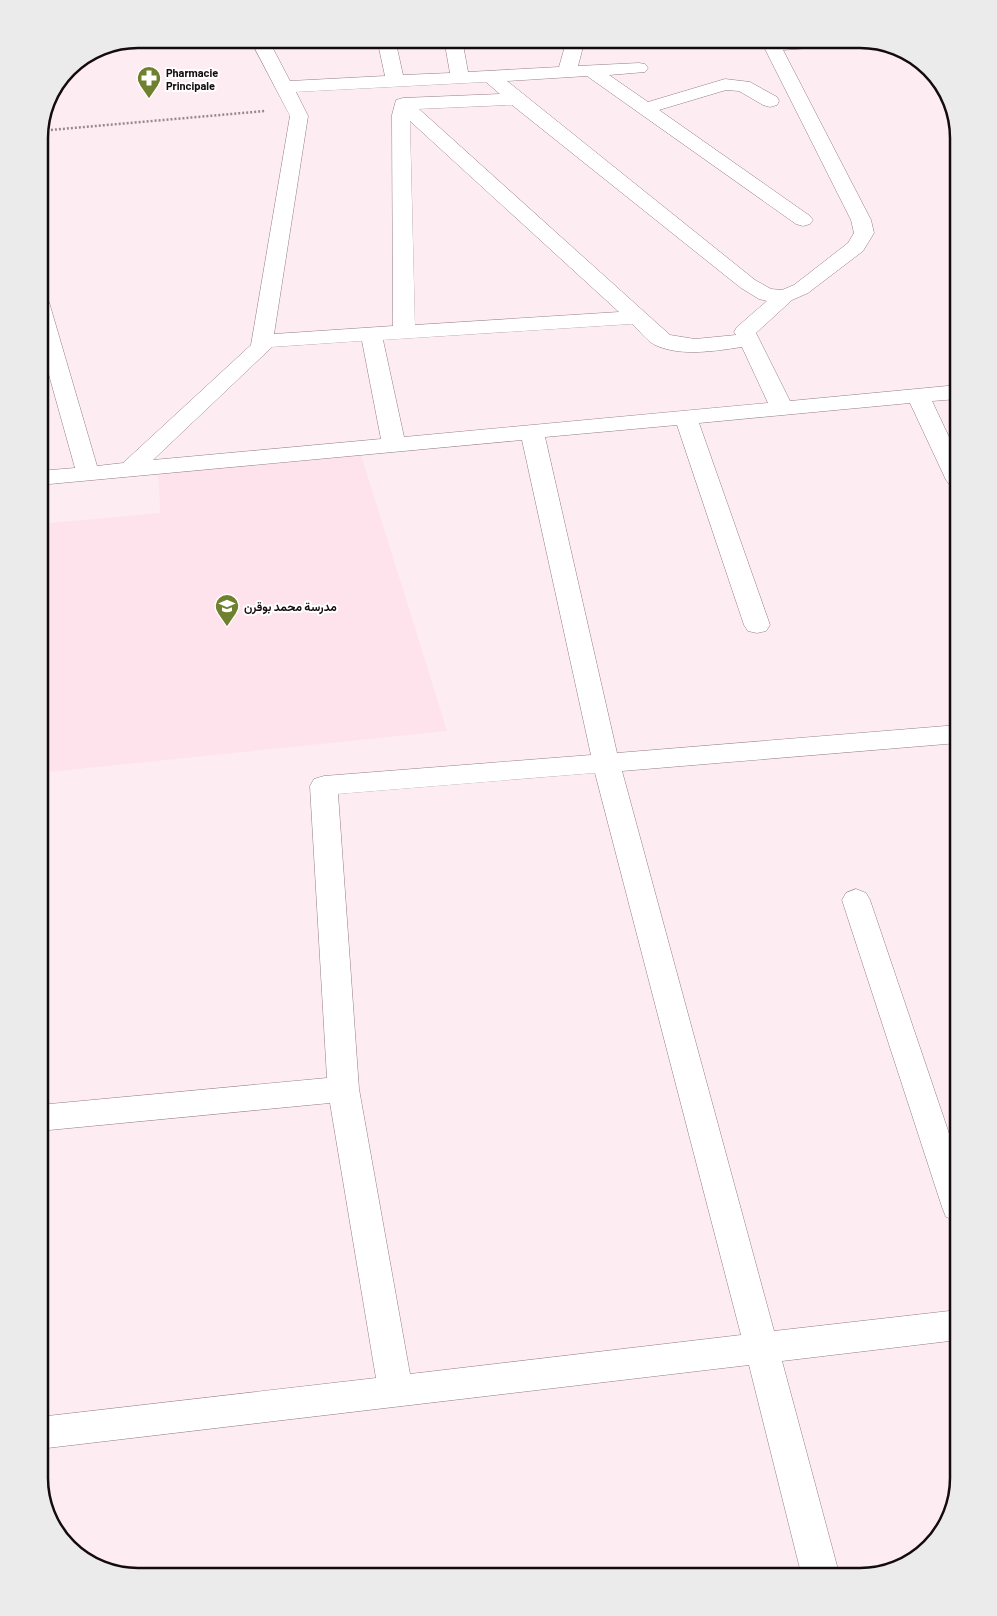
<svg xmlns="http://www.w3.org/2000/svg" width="997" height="1616" font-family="Barlow,Vazirmatn,sans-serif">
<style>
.built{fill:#ffe3ec}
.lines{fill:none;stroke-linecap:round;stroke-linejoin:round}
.minor-casing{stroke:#957d85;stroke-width:1}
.path{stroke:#978a8e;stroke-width:2.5;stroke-dasharray:2 2;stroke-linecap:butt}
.minor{fill:#fff;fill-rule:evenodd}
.labels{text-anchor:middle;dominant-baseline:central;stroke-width:4;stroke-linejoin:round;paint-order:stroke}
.far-poi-label{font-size:11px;font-weight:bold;fill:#140b0e;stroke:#fff;text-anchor:start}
.poi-label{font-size:12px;font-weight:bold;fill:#140b0e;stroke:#fff;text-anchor:start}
.rim{fill:none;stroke:#140b0e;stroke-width:2.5}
</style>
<rect width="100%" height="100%" fill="#fdedf2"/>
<path class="built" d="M359 448 447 731 39 773V524L160 513 158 467Z"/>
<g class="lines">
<g class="minor-casing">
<path id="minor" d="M250 39H268L290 81 385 76 377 39H395L403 75 450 73 444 39H462L468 72 559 67 567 39H585L578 66 639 63 645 64 648 68 645 72 609 75 648 102 725 79 750 82 777 97 779 101 777 105 770 107 763 105 739 91 726 90 659 110 810 216 813 220 810 224 803 226 796 224 587 76 507 81 755 280 771 289 782 290 794 285 848 243 854 233 851 220 760 39 870 40 862 44 783 50 871 220 874 233 863 251 808 293 792 300 756 333 790 401 958 385V399L932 401 958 456V487L950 485 946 480 910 403 699 423 770 625 766 631 757 633 748 631 744 625 677 425 545 437 617 753 958 725V743L622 771 774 1331 958 1310V1340L782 1361 840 1577H802L749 1365 39 1449V1417L376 1378 330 1103 39 1131V1105L327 1078 310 786 314 779 324 776 591 755 522 440 39 485V471L75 468 39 339V296L46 298 49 302 97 466 123 463 251 345 290 116ZM486 82 500 94 403 98 396 100 392 115 393 326 274 334 308 116 296 92ZM512 105 741 288 759 299 767 301 737 327 734 332 736 335 695 339 670 335 419 109ZM410 121 619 312 415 325ZM632 324C639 330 647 341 655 345 681 357 715 351 742 347L768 403 404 437 383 340ZM362 341 381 439 153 460 272 347ZM595 773 741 1335 410 1374 359 1089 338 794Z
M939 86H941L948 94 950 101 942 100 936 90Z
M856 889 866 893 870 900 958 1160V1221L946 1217 942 1207 842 900 846 893Z"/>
</g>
<path class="path" d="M39 131 265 111"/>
<use href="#minor" class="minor"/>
</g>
<defs>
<g id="pharmacy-pin" transform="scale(1.25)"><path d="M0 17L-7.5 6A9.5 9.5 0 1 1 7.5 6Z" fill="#6f802f" stroke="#fff"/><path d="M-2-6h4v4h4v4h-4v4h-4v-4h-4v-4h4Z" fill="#fff"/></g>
<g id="school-pin" transform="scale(1.25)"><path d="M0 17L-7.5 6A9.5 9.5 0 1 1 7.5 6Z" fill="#6f802f" stroke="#fff"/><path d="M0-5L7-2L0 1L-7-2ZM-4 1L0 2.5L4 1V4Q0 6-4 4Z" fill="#fff"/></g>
</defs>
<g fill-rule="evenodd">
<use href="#pharmacy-pin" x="149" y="78"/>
<use href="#school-pin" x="227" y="606"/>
</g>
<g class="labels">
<g class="far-poi-label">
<text x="166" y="72">Pharmacie<tspan x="166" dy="13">Principale</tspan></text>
</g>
<g class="poi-label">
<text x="244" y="606">مدرسة محمد بوقرن</text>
</g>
</g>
<path d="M0 0H997V1616H0ZM138 48H860A90 90 0 0 1 950 138V1478A90 90 0 0 1 860 1568H138A90 90 0 0 1 48 1478V138A90 90 0 0 1 138 48Z" fill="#ecebec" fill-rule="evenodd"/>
<path class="rim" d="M138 48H860A90 90 0 0 1 950 138V1478A90 90 0 0 1 860 1568H138A90 90 0 0 1 48 1478V138A90 90 0 0 1 138 48Z"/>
</svg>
